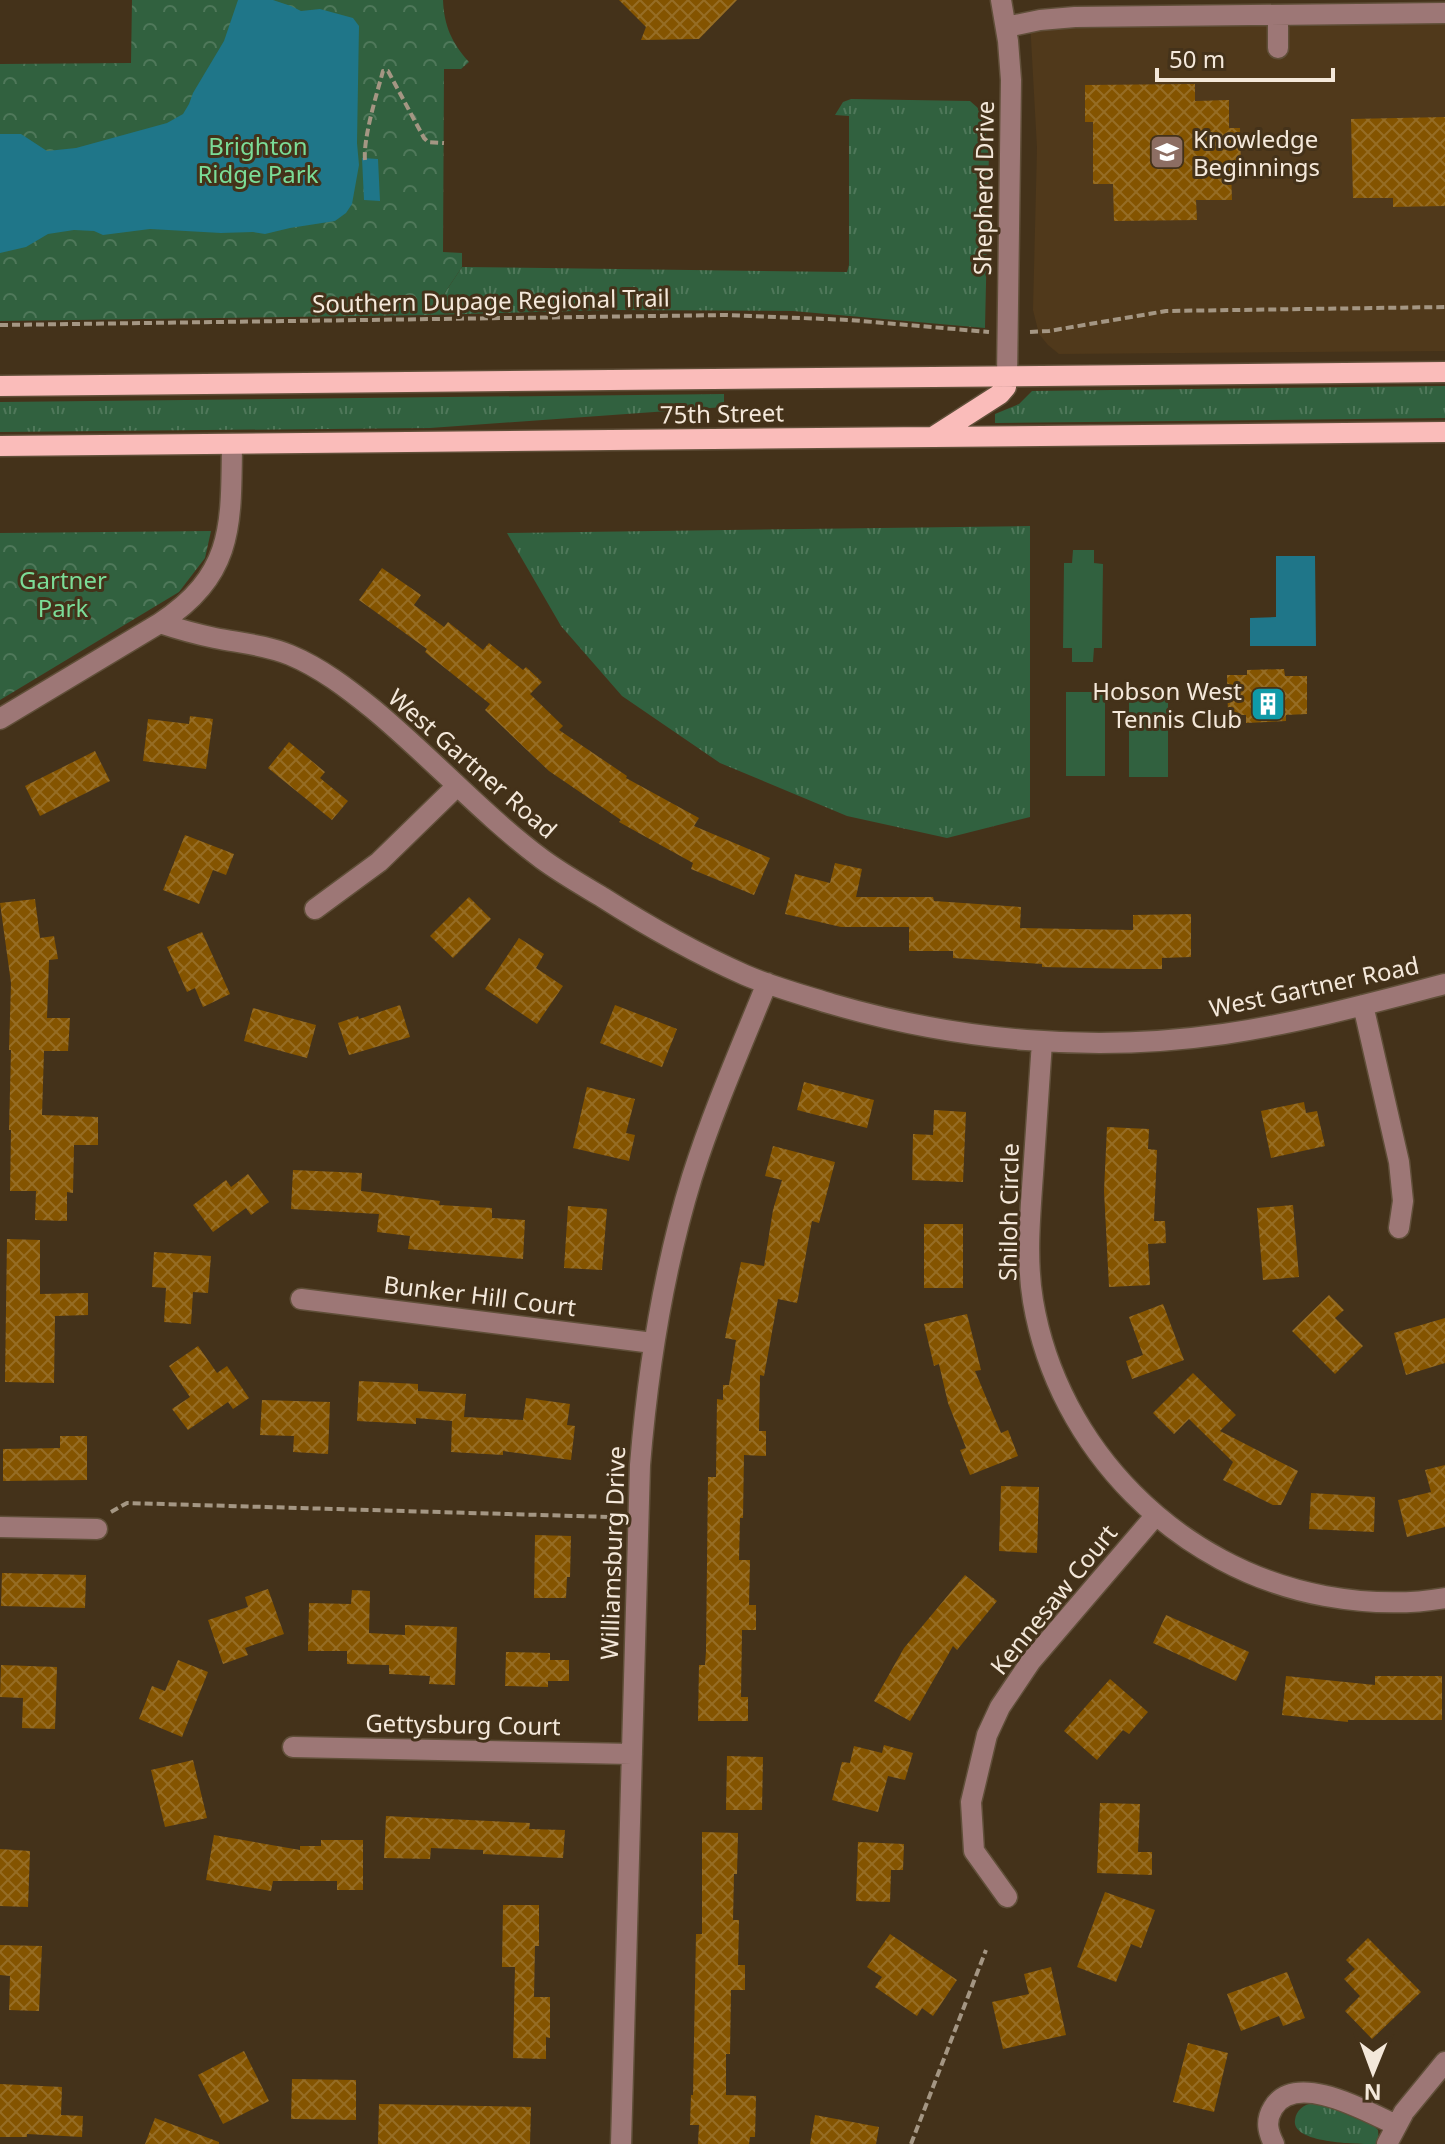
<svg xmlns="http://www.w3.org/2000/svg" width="1445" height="2144" font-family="'Noto Sans',sans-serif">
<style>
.built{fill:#50391b}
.grass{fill:url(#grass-tufts)}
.park{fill:url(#park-crowns)}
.garden{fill:#31613f}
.water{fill:#1f7689}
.building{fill:url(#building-cross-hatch)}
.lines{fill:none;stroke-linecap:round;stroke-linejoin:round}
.minor-casing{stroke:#604f39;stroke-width:23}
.major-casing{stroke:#604f39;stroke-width:23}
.path{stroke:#a49683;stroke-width:4;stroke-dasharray:8 4;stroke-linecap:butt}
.minor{stroke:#9d7776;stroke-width:20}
.major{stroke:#fabcba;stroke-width:20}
.labels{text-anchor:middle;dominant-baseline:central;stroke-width:6;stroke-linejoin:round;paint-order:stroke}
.poi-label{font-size:24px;fill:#f4e8da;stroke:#44321a;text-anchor:start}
.park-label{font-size:24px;fill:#7bdc97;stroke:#44321a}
.street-label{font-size:24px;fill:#f4e8da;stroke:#44321a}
</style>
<defs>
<pattern id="grass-tufts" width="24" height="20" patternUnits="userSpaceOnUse" patternTransform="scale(2)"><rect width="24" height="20" fill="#31613f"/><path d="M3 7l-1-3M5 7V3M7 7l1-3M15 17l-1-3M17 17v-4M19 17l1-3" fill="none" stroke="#4f785a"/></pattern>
<pattern id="park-crowns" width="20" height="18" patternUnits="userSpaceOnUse" patternTransform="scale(2)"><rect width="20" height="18" fill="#31613f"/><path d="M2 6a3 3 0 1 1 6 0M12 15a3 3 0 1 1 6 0" fill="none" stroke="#4f785a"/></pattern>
<pattern id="building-cross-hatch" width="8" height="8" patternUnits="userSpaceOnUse" patternTransform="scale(2)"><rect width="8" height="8" fill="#845400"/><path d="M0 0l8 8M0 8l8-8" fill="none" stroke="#966d25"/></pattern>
</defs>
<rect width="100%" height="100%" fill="#44321a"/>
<path class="built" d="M1445 17V351L1059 354 1048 345 1039 334 1033 310 1037 148 1030 21Z"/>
<path class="grass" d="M851 99 970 101 987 116 986 136 989 150 985 328 793 311 613 310 430 315 462 267 847 272 849 265V116L835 115 843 102Z
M1445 386V418L995 423V414L1019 404 1032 391Z
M724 394V407L430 428 0 432V402Z
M1030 526V817L947 838 847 816 720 763 622 696 561 626 507 533Z
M1312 2103H1320L1374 2126 1378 2130 1379 2144C1360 2144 1291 2144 1295 2120 1296 2110 1304 2105 1312 2103Z"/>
<path class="park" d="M132 0H443C444 26 452 43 469 62L461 69H444L443 252 462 253V267L430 315 0 321V64L131 63Z
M211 531 205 558 179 592 0 700V533Z"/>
<path class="garden" d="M1073 550H1094V563L1103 564 1102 648H1094L1093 662H1072V648H1063L1064 563H1072Z
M1066 692H1105V776H1066Z
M1129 693H1168V777H1129Z"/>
<path class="water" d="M238 0H273L291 6 301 11 320 9 353 18 359 26 357 143 359 165 352 204 346 213 335 221 290 228 265 234 253 232 221 233 150 229 103 235 94 231 74 230 48 234 26 247 0 253V134H21L47 151 76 148 167 123 183 114 189 104 193 93 224 41Z
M362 158 378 159 380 201 364 200Z
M1276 556H1315L1316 646H1250V618L1276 617Z"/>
<path class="building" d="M619 0H737L699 39 641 40 646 27Z
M1195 84V101L1229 100V128H1240L1241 170H1231L1232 200H1196L1197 220 1114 221 1113 184H1093V122H1085V85Z
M1445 117V206L1393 207V198H1353L1351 119Z
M382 568 421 595 414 605 444 627 448 622 483 650 489 643 523 670 526 667 542 682 530 694 563 726 559 730 627 776 626 778 699 818 694 826 770 858 754 895 691 869 693 863 619 822 621 820 549 771 485 710 490 704 425 652 427 649 359 600Z
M1284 669 1285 676H1307V714L1286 715V721L1246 723V715H1228L1227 675H1247V670Z
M190 716 213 719 206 769 143 761 148 719 189 724Z
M289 742 325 772 320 778 348 801 332 820 268 768Z
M95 751 110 781 40 816 25 786Z
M185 835 234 854 226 875 213 870 199 904 163 890Z
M835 863 862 869 856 897H933L934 901 1021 907 1020 928 1133 930V915L1191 914V957L1162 958V969H1134L1042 967V964L953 958V951H909V927H841L785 914 795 874 830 883Z
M469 897 491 919 453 958 430 936Z
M35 899 40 938 54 936 58 959 49 960 47 1018H70L68 1051H44L42 1115 98 1117V1145H74L73 1193 67 1192V1221L35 1220 36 1191H10L11 1130H9L11 1050H9L11 983 0 903Z
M202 932 230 994 203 1007 195 988 187 992 167 947Z
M519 938 544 954 536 968 563 986 537 1024 485 989Z
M400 1005 410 1037 349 1055 338 1023 358 1016 359 1019Z
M615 1005 677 1029 662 1067 600 1043Z
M253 1008 316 1025 307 1058 244 1041Z
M804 1082 874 1100 867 1128 797 1110Z
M587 1087 635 1099 626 1133 635 1135 629 1161 573 1148Z
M1304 1102 1306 1113 1317 1111 1325 1146 1271 1158 1261 1111Z
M934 1110 966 1112 963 1182 912 1180 913 1134 933 1135Z
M1107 1127 1149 1129 1148 1149 1157 1150 1154 1221H1165L1166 1243 1148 1244 1150 1285 1109 1287 1104 1191Z
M773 1146 835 1162 819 1223 812 1221 797 1303 778 1299 764 1376 760 1375 759 1431H766V1456L744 1455 743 1518H740L739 1560H750L749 1605H756V1630H742L741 1697H748V1721H698L699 1665H705L706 1651 708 1477H716L717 1399 723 1400V1385H729L736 1340 725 1338 741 1262 764 1266 773 1210 782 1180 765 1176Z
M293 1170 362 1173 361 1191 440 1201 439 1205 492 1208V1218L525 1220 523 1259 408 1249 410 1236 377 1232 379 1214 291 1209Z
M248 1174 269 1202 251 1215 246 1208 213 1232 193 1205 226 1180 231 1187Z
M1293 1205 1299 1277 1263 1280 1257 1208Z
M568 1206 607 1209 602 1270 564 1268Z
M924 1224H963V1288H924Z
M7 1239 40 1240V1294L88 1293V1315L55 1316 54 1383 5 1382Z
M154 1252 211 1256 208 1293 193 1292 191 1324 164 1322 166 1288 152 1287Z
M1329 1295 1344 1310 1335 1318 1363 1346 1335 1374 1292 1331Z
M1163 1304 1184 1360 1132 1379 1126 1361 1143 1355 1129 1317Z
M967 1314 981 1370 975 1371 1001 1433 1008 1430 1018 1456 970 1475 960 1450 966 1448 948 1403 939 1364 934 1366 924 1324Z
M1445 1318V1363L1406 1375 1394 1333Z
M198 1346 217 1373 227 1366 249 1398 233 1409 228 1402 188 1430 172 1409 190 1397 169 1366Z
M1193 1373 1236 1415 1220 1431 1298 1471 1281 1505H1273L1223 1480 1233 1462 1189 1419 1174 1434 1153 1413Z
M359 1381 418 1384V1391L466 1394 464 1417 523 1420 526 1398 570 1404 567 1425 575 1426 571 1460 503 1451V1455L451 1452 452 1421 416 1418V1424L357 1421Z
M262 1400 330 1402 328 1454 293 1452 294 1436 260 1435Z
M60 1436H87V1480L3 1481V1449L60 1448Z
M1445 1465V1527L1407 1537 1398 1500 1431 1492 1425 1470Z
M1001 1486 1039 1487 1037 1553 999 1551Z
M1311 1493 1375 1497 1374 1532 1309 1529Z
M535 1535 571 1536 570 1577H567L566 1598H534Z
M2 1573 86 1575 85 1608 1 1606Z
M965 1575 997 1601 957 1650 953 1646 910 1721 874 1701 904 1648Z
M268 1589 284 1634 245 1648 248 1655 223 1664 208 1620 248 1607 245 1597Z
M352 1590 370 1591 369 1633 405 1635V1625L457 1627 455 1685 429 1684 430 1676 389 1674V1665L347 1664V1651H308L309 1603 351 1604Z
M1166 1615 1249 1652 1236 1681 1153 1643Z
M506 1652 550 1653V1660H569V1681H548V1687L505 1686Z
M178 1660 208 1672 182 1737 139 1719 152 1686 165 1691Z
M1 1665 57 1667 55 1729 22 1728 23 1698 0 1697Z
M1286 1676 1375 1685V1676H1442V1720H1348V1722L1282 1715Z
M1110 1679 1148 1712 1129 1734 1123 1730 1097 1760 1064 1731Z
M884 1745 913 1753 905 1780 888 1776 878 1812 832 1800 842 1762 850 1763 854 1746 882 1753Z
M727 1756 763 1757 762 1810H726Z
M193 1760 207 1818 165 1827 151 1770Z
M1100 1803 1140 1804 1138 1852H1152V1875L1097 1873Z
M386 1816 530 1823 529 1829 565 1830 563 1858 483 1854V1850L431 1848 430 1859 384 1858Z
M702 1832 738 1833 737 1874H734L733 1920H739L738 1965H745V1990H731L730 2054H726V2095L756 2096 755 2137H750L749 2144H698L699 2125H690L691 2095H693L696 1934H702Z
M214 1835 300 1850V1846H321V1840H363V1890H337V1881H273L271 1891 206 1880Z
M858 1842 904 1844 903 1870H891L890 1902 856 1901Z
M0 1849 30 1851 28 1907 0 1906Z
M1105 1892 1155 1910 1141 1948 1131 1944 1116 1982 1077 1967Z
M503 1905H539V1946H535L534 1997H550V2038L546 2037V2059L513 2058 515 1967H502Z
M890 1934 957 1980 933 2016 922 2008 917 2016 875 1987 882 1977 867 1967Z
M1368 1938 1421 1992 1372 2039 1345 2011 1360 1996 1344 1979 1355 1969 1346 1960Z
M0 1945 42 1946 39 2011 9 2010 10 1976 0 1975Z
M1051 1967 1066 2035 1003 2049 992 2002 1029 1994 1024 1974Z
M1287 1972 1305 2018 1283 2026 1279 2016 1241 2031 1227 1994Z
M1188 2043 1228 2053 1214 2112 1173 2102Z
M244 2051 269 2101 223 2124 198 2075Z
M292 2079 356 2080V2120L291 2119Z
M0 2084 62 2087 61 2115 83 2116 82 2137 27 2134V2137H0Z
M379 2104 531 2107 530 2144H378Z
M815 2115 879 2127 876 2144H810Z
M155 2118 219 2142V2144H145Z"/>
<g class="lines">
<g class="minor-casing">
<path id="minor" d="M1001 0 1008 41 1011 80 1007 378
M1278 15V48
M1006 27 1040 20 1075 17 1445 13
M160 623C178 629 196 634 215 638 240 643 266 645 290 655 321 668 347 688 373 709 431 757 482 814 542 859 561 873 582 885 602 897 649 927 693 952 745 975 773 987 803 995 832 1004 959 1041 1093 1053 1224 1034 1299 1023 1372 1003 1445 984
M0 719 160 623C234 574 231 526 232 444
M315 909 379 862 457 786
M1363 1005 1399 1162 1403 1201 1399 1228
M1042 1042C1039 1086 1036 1130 1033 1174 1030 1217 1026 1259 1033 1301 1058 1449 1178 1569 1325 1596 1364 1603 1405 1605 1445 1598
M301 1299 653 1343
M0 1527 97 1529
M293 1747 632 1754
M1007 1897 974 1851 971 1802 987 1735 1000 1707 1031 1661 1156 1515
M621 2144 640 1465C648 1368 663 1271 692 1177 713 1111 741 1047 767 983
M1274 2144C1268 2132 1265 2121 1273 2108 1295 2070 1368 2112 1396 2125
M1387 2144 1404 2112 1445 2062"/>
</g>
<g class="major-casing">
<path id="major" d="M0 386 1445 372
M933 437 1000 394 1006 387 1007 378
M0 446 1445 432"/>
</g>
<path class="path" d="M365 160C363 138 377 93 383 71H388L424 138 428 142 444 143
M0 325 727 315 850 320 989 332
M1030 332 1049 331 1166 311 1445 307
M111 1512 127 1503 610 1517
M911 2144 986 1950"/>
<use href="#minor" class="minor"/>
<use href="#major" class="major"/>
</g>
<defs>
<g id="school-square" transform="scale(1.8)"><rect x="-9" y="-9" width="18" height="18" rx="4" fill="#8d6e63" stroke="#44321a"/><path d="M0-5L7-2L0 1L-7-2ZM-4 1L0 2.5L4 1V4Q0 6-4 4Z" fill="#fff"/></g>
<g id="building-square" transform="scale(1.8)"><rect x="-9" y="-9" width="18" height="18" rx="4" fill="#0f9aa8" stroke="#44321a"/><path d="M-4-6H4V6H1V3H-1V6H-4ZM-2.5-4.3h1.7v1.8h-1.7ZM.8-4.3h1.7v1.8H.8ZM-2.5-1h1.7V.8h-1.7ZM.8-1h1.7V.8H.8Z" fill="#fff"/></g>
</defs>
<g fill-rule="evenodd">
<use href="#school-square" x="1167" y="152"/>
<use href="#building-square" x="1268" y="704"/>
</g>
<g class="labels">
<g class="poi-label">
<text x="1193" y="138">Knowledge<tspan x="1193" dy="28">Beginnings</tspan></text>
<text x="1242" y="690" text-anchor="end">Hobson West<tspan x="1242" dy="28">Tennis Club</tspan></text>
</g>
<g class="park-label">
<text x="258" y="145">Brighton<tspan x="258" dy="28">Ridge Park</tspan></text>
<text x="63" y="579">Gartner<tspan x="63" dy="28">Park</tspan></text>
</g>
<g class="street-label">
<text transform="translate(983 188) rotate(-89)">Shepherd Drive</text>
<text transform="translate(491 300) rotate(-1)">Southern Dupage Regional Trail</text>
<text transform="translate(722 413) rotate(-1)">75th Street</text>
<text transform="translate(473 763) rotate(41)">West Gartner Road</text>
<text transform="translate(1314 986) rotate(-12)">West Gartner Road</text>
<text transform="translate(1008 1212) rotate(-89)">Shiloh Circle</text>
<text transform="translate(480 1295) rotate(7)">Bunker Hill Court</text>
<text transform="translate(612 1553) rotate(-88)">Williamsburg Drive</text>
<text transform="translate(1053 1599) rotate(-51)">Kennesaw Court</text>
<text transform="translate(463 1724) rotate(1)">Gettysburg Court</text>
</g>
</g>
<g transform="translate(1373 2072) rotate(181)" stroke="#44321a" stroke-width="6" paint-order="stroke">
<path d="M0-6L14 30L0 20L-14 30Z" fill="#f4e8da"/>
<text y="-12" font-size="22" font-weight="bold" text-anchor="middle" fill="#f4e8da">N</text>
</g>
<path d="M1157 68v12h176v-12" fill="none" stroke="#f4e8da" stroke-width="4"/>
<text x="1169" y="68" font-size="24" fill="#f4e8da" stroke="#44321a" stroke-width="6" paint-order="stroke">50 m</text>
</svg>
